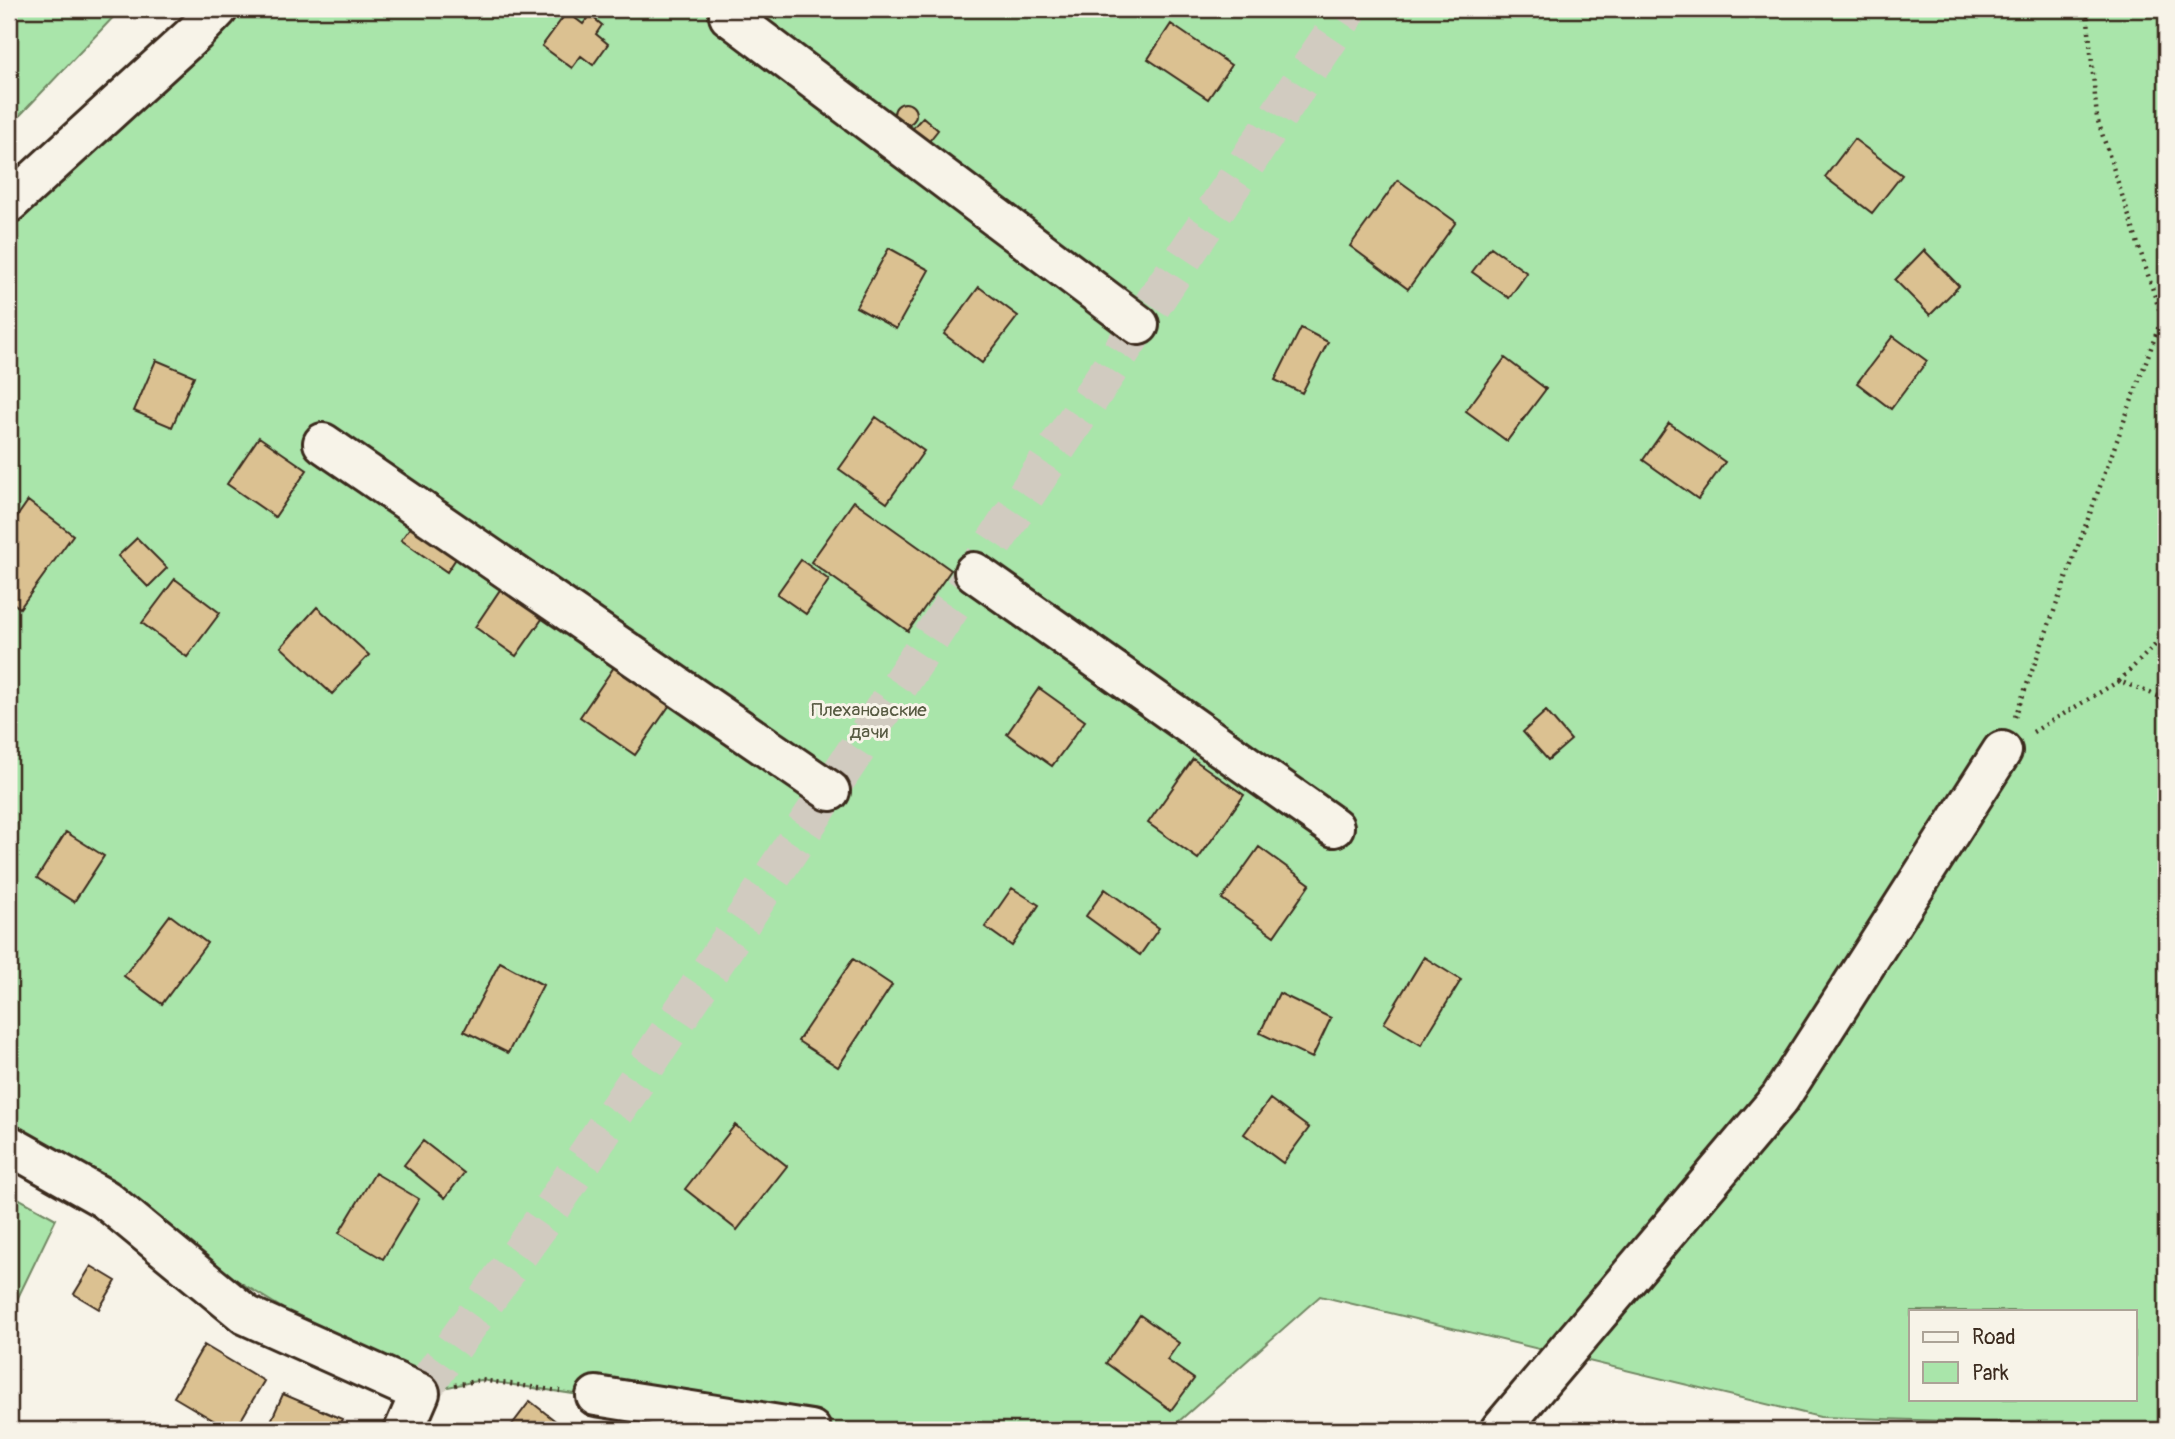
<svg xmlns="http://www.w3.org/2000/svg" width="2175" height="1439" font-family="Pangolin,sans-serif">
  <rect width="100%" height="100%" fill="#f7f3e8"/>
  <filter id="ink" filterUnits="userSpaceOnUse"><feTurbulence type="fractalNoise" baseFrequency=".0143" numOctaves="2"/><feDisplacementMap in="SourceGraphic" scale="14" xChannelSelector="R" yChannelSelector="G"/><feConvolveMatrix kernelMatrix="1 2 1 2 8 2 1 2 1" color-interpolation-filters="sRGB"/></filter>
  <g filter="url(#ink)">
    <!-- green -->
    <path fill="#a9e5aa" stroke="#728864" stroke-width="2" fill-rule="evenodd" d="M9,9H121L9,127Z
      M218,9H2166V1428L1820,1417L1320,1296L1169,1430H811L481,1380L420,1393L74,1180L9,1145V203ZM1911,1311H2135V1399H1911Z
      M9,1193L56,1219L9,1316Z"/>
    <!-- building -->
    <path fill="#dbc191" stroke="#3b2a1e" stroke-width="2" d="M567,12L583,24L590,15L602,25L596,34L608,44L593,65L581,56L572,68L542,46Z
      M1171,24L1231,65L1208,99L1148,59Z
      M894 114a11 11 0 1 1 22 0a11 11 0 1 1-22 0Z
      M923,117L938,130L926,145L910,131Z
      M1854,139L1902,175L1872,213L1825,177Z
      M1398,180L1456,222L1408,289L1350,246Z
      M1491,247L1527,273L1509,298L1472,272Z
      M889,248L929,270L896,329L856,307Z
      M1924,250L1959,286L1930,315L1895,280Z
      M979,287L1018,316L982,363L944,334Z
      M1301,328L1328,342L1302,393L1275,380Z
      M1893,336L1927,361L1891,409L1857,383Z
      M1505,358L1546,389L1507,441L1466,411Z
      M156,360L194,376L172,427L134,411Z
      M876,417L924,451L887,503L839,469Z
      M1669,423L1725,462L1698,499L1643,460Z
      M259,437L307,470L275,517L227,484Z
      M28,501L73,535L20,608L9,600V528Z
      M854,501L951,570L908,631L811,562Z
      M420,514L465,545L447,572L401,540Z
      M137,538L167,568L148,587L118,556Z
      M801,560L829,580L806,614L777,594Z
      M518,563L561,592L516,656L475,627Z
      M175,579L220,613L187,657L142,623Z
      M317,607L369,655L332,694L281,647Z
      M627,648L683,686L635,755L580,717Z
      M1039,688L1085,721L1052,766L1007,734Z
      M1546,711L1571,740L1548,760L1523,732Z
      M1193,759L1244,795L1198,859L1148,823Z
      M66,832L104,856L74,902L37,878Z
      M1259,847L1310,884L1274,936L1222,899Z
      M1012,888L1039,905L1012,946L985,927Z
      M1105,889L1159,928L1140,955L1086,916Z
      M170,915L207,943L162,1004L124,976Z
      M1424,957L1461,980L1421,1045L1384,1023Z
      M853,959L892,985L838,1067L798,1041Z
      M500,962L543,985L508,1053L464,1031Z
      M1279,993L1331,1018L1312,1058L1260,1033Z
      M1270,1099L1309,1128L1283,1163L1244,1134Z
      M735,1125L787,1166L737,1230L685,1189Z
      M423,1141L464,1173L445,1198L404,1165Z
      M375,1173L419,1199L383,1259L339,1233Z
      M91,1266L116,1281L99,1309L74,1294Z
      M1140,1315L1179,1343L1167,1360L1194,1379L1171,1410L1106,1363Z
      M204,1345L264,1381L235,1430H230L174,1397Z
      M283,1394L342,1419L337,1430H267Z
      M530,1401L567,1430H508Z"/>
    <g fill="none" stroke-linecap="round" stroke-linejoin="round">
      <!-- minor-tunnel -->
      <path stroke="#d1cbc0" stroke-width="38" stroke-dasharray="38 19" stroke-linecap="butt" d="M420,1393L551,1209L1349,9"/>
      <!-- minor casing -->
      <g stroke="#3b2a1e" stroke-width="44">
        <path id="minor" d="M729,16L1139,325
          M9,203L195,33L218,9
          M323,443L830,791
          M974,572L1334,827
          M9,1145L105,1199L246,1315L420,1393L404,1430
          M596,1396L811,1430
          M1500,1430L1780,1098L2002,751"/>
      </g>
      <!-- path -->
      <path stroke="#3b2a1e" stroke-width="4.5" stroke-dasharray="2 5" stroke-linecap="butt" d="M2119,681L2166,634
        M2015,717L2162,318L2097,118L2087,9
        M2033,732L2119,681L2166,699
        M455,1385L481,1380L560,1391"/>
      <!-- minor -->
      <use href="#minor" stroke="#f7f3e8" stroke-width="38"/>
    </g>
  </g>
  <g text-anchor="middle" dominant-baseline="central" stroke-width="6" stroke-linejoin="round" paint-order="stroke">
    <!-- park labels -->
    <g font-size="19" fill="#565941" stroke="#f7f3e8">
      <text x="869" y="710">Плехановские<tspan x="869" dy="22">дачи</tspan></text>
    </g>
  </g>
  <!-- margin -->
  <rect width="2175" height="1439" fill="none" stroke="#f7f3e8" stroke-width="35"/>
  <rect x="18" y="18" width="2140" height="1404" fill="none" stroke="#3b2a1e" stroke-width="2.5" filter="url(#ink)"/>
  <!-- legend -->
  <rect x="1909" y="1310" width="228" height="91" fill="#f7f3e8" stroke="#aca397" stroke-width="2"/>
  <rect x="1923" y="1332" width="35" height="10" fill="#f7f3e8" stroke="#aca397" stroke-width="2"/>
  <text x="1972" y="1344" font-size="21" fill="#3b2a1e">Road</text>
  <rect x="1923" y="1362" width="35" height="21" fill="#a9e5aa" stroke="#aca397" stroke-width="2"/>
  <text x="1972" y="1380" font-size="21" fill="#3b2a1e">Park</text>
</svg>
